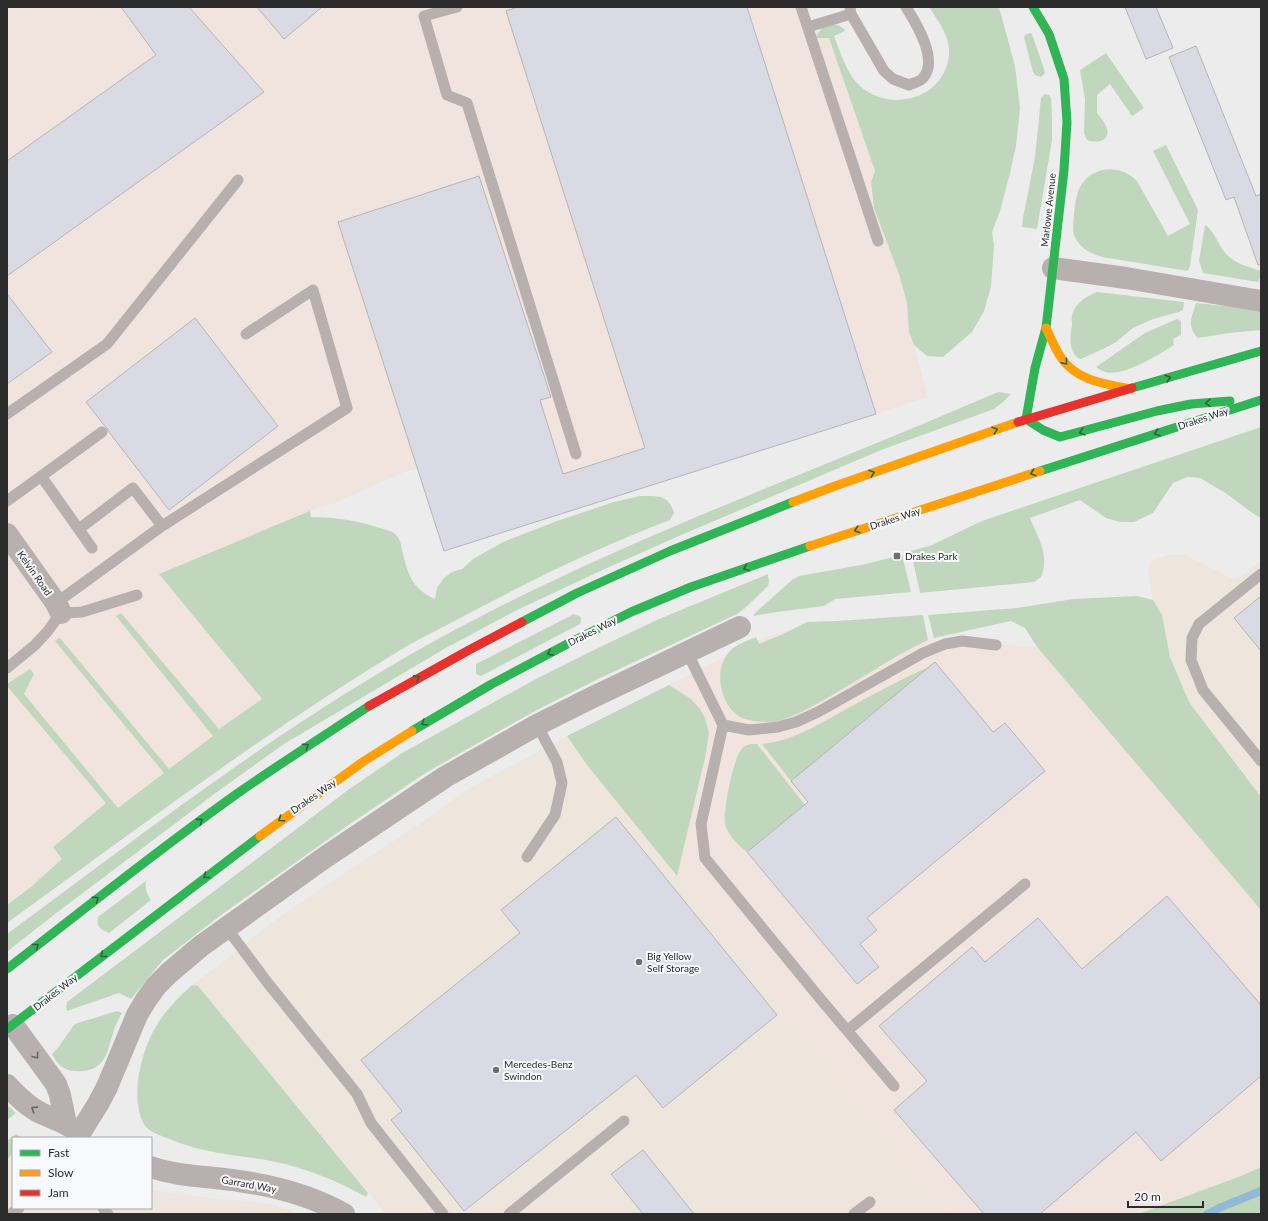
<svg xmlns="http://www.w3.org/2000/svg" width="1268" height="1221" font-family="Lato,sans-serif">
  <rect width="100%" height="100%" fill="#ececed"/>
  <!-- commercial -->
  <path fill="#eee5dc" d="M1170,555H1185L1233,579L1241,577L1261,560V797L1189,702L1170,657L1162,615L1153,600L1148,570L1152,560Z
    M567,736L587,765L950,1214H386L198,986L192,985L218,966L267,926L319,890L421,823L470,788Z
    M13,1154V1208H151V1189L183,1195L271,1204L301,1214H7V1159Z"/>
  <!-- industrial -->
  <path fill="#f1e4df" d="M7,7H804L816,37L829,38L875,171L871,182L874,208L899,274L907,303L909,332L914,345L928,397L444,551L417,469L404,472L335,503L310,511L159,573L262,699L219,729L213,736L118,808L106,803L53,846L63,859L32,886L7,905Z
    M787,631L1037,647L1261,910V1167L1241,1176L1138,1214H950L587,765L567,736L760,639Z"/>
  <!-- green -->
  <path fill="#c0d7bd" d="M929,7H999L1015,66L1020,108L1016,146L1010,173L1000,211L992,232L994,245L991,287L984,311L972,332L943,357L927,356L914,345L909,332L907,303L899,274L874,208L871,182L875,171L829,38H816C817,29 832,22 840,26C842,27 844,29 845,31L834,36C840,51 847,74 859,85C889,114 946,99 949,54C950,36 938,21 929,7Z
    M1030,33L1032,34L1044,69L1045,73L1041,77L1035,75L1033,72L1024,37L1025,35Z
    M1106,53L1144,108L1132,116L1110,84L1097,95V113C1100,117 1104,121 1106,126C1112,141 1098,144 1087,140L1084,133L1085,99L1080,70Z
    M1045,94L1049,95L1051,98L1052,117V140L1037,229L1022,227L1023,218L1035,157L1041,98Z
    M1166,145L1198,210L1190,266L1188,271L1102,257C1091,254 1078,247 1074,235C1072,229 1074,220 1074,214C1075,204 1076,195 1080,187C1092,165 1121,164 1137,181L1168,236L1190,224L1153,151Z
    M1205,225C1214,230 1219,247 1227,255C1236,264 1249,267 1261,271V275L1258,282L1203,273L1199,261Z
    M1097,292L1184,302L1183,310L1179,312L1153,319L1133,328L1116,342L1105,348L1081,359C1068,355 1070,336 1072,325C1072,321 1071,316 1073,312C1077,302 1087,296 1097,292Z
    M1196,303L1261,310V330L1229,333L1198,338C1186,326 1192,317 1196,303Z
    M1177,319L1181,321V335L1173,339L1174,345C1158,355 1124,377 1105,372C1102,371 1099,369 1096,367L1145,333Z
    M998,392L1011,394L1003,402L994,409L881,450L679,536L609,567L517,610L444,649L284,744L217,792L55,914L8,951L7,949V934C148,830 286,722 440,638C619,540 812,473 998,392Z
    M1261,427V518L1251,512L1227,494L1200,478L1187,477L1173,483L1153,513L1134,522H1120L1106,518L1080,500L1030,518C1038,538 1050,555 1041,577L1034,582L920,593L911,551L932,545L982,521Z
    M640,496C657,496 669,494 674,513L670,520C599,547 531,580 464,616C444,627 422,637 402,649C265,732 137,829 7,923V905L32,886L62,859L53,847L106,803L7,686V684L30,669L34,674L24,694L118,808L164,773L55,641L60,638L169,769L213,736L116,616L121,613L219,729L262,699L159,574L310,511L311,517C335,517 360,521 383,529C387,530 392,531 395,534C400,538 401,544 402,550C408,574 411,588 435,599L437,588L444,578L452,572L462,569L473,559L503,542L557,521L614,502Z
    M902,555L911,592L835,599L824,606L777,612L753,616L755,613L792,580L799,576L861,565Z
    M768,574L769,582L768,586L744,609L737,614L598,679L535,711L427,772L347,826L221,915L163,960L131,999L119,993L67,1011L66,1007L67,1002L348,790L402,753L534,680L600,647L659,619Z
    M1137,596L1153,600L1162,615L1170,657L1189,702L1261,797V910L1037,647L1025,628L1011,621L934,638L928,615L1017,608L1073,599Z
    M574,614L581,617V621L580,624L481,676L476,674V664Z
    M923,615L928,640C891,657 857,682 820,702C808,709 792,717 779,721C768,723 746,722 737,715C719,701 714,669 729,652C736,644 747,641 756,637L759,644L783,634L807,622L838,621Z
    M929,667L791,781L762,744C797,740 822,722 852,706C878,692 903,678 929,667Z
    M669,685L691,699L700,709L705,718L709,733L705,758L677,876L587,765L567,736Z
    M751,744H757L805,805L747,852C737,844 728,836 725,823C723,811 733,760 741,750C743,746 747,745 751,744Z
    M146,881C145,889 146,893 151,900L109,933C101,930 96,927 98,917Z
    M192,985L198,986L368,1193L366,1197C338,1181 308,1169 276,1162C259,1158 242,1157 225,1154C205,1151 185,1146 167,1138C161,1136 153,1133 148,1129C136,1118 136,1089 139,1074C147,1033 162,1012 192,985Z
    M117,1011L122,1013C119,1018 116,1024 114,1030C107,1052 106,1073 75,1071C64,1071 56,1063 52,1054L57,1049L74,1025L78,1023Z
    M7,1105L16,1113L7,1120Z
    M16,1134L22,1138H13V1154L7,1159V1141Z
    M1261,1167V1214H1138L1241,1176Z"/>
  <g fill="none" stroke-linecap="round" stroke-linejoin="round">
    <!-- stream -->
    <path stroke="#90bad5" stroke-width="8" d="M1207,1214L1219,1208L1261,1191"/>
  </g>
  <!-- building -->
  <path fill="#dadae5" stroke="#b5b5b5" d="M121,7H189L264,92L7,276V161L156,55Z
    M257,7H322L284,39Z
    M518,7H747L876,414L444,551L338,222L479,176L551,397L540,400L563,474L645,448L506,11Z
    M1125,7H1156L1173,48L1146,59Z
    M1196,46L1256,196L1261,194V265H1258L1234,197L1226,200L1169,57Z
    M7,294L52,352L7,384Z
    M195,318L278,426L169,510L109,432L107,428L104,425L86,402Z
    M1261,596V651L1234,618Z
    M935,662L993,732L1005,723L1045,771L867,918L877,930L860,944L879,967L857,984L747,852L808,802L791,781Z
    M616,817L777,1015L663,1108L636,1075L464,1211L391,1120L402,1111L361,1060L520,933L501,910Z
    M1167,896L1261,1005V1076L1161,1161L1136,1132L1040,1214H984L894,1110L927,1081L879,1026L972,947L985,962L1038,918L1082,969Z
    M643,1150L694,1214H643L611,1174Z"/>
  <g fill="none" stroke-linecap="round" stroke-linejoin="round">
    <!-- lane -->
    <path stroke="#b7b0ae" stroke-width="11" d="M457,7L424,16L447,95L467,103L576,454
      M801,7L878,241
      M850,7L851,14L884,71L893,79L909,85C913,83 920,82 923,78C939,60 916,23 906,7
      M808,27L851,14
      M7,414L107,344L238,180
      M41,476L92,548
      M7,501L102,432
      M79,529L133,488L162,526
      M1261,574L1199,624L1192,638L1191,660L1203,690L1261,761
      M56,603L162,526L347,408L313,290L246,334
      M687,652L723,725L701,824L705,858L818,996L894,1086
      M7,668L35,645L47,632L61,613L82,612L137,595
      M723,725L749,730L778,727L796,722L818,712L923,653L945,644L962,641L996,645
      M527,857L555,815L562,783L557,762L537,725
      M226,927L267,982L357,1094L371,1123L443,1214
      M848,1030L1025,884
      M103,1208L108,1214
      M11,1214L19,1208
      M509,1214L624,1121
      M854,1214L870,1202"/>
    <!-- street -->
    <path stroke="#b7b0ae" stroke-width="22" d="M1053,268L1126,278L1261,301
      M7,534L56,603L61,613
      M13,1025L56,1084L60,1095L66,1124
      M7,1085C17,1096 28,1107 41,1113C53,1119 65,1122 75,1130
      M80,1133L98,1104L107,1087L137,1015L146,1000L156,986L169,973L201,946L324,858L445,777L537,725L589,699L740,627
      M151,1167C179,1177 210,1176 239,1181C275,1186 312,1196 344,1214"/>
    <!-- fast -->
    <path stroke="#30b455" stroke-width="9" d="M1132,388L1261,351
      M1026,419L1035,368L1046,328L1064,170L1067,122L1064,79L1049,34L1033,7
      M1026,419L1043,430L1060,437L1157,411L1191,404L1230,401
      M1040,471L1261,400
      M522,622L577,593L670,551L793,502
      M412,731L490,685L569,643L631,612L691,587L810,546
      M7,969C83,910 159,849 238,793C281,763 325,735 369,706
      M7,1029L260,836"/>
    <!-- slow -->
    <path stroke="#ff9f0a" stroke-width="9" d="M1046,328C1051,338 1055,349 1062,359C1078,381 1105,384 1131,389
      M793,502L835,486L1018,422
      M810,546L1040,471
      M260,836L364,761L412,731"/>
    <!-- jam -->
    <path stroke="#e5322d" stroke-width="9" d="M1018,422L1132,388
      M369,706L469,650L522,622"/>
  </g>
  <!-- one-way arrows -->
  <defs><path id="oneway-chevron" d="M-2-3.5L2.5 0L-2 3.5" fill="none" stroke-width="1.6" stroke-linecap="round" stroke-linejoin="round"/></defs>
  <g stroke="#2e623d">
    <use href="#oneway-chevron" transform="translate(1065 362) rotate(50)"/>
    <use href="#oneway-chevron" transform="translate(1168 378) rotate(-16)"/>
    <use href="#oneway-chevron" transform="translate(1208 403) rotate(176)"/>
    <use href="#oneway-chevron" transform="translate(995 430) rotate(-19)"/>
    <use href="#oneway-chevron" transform="translate(1082 432) rotate(165)"/>
    <use href="#oneway-chevron" transform="translate(1157 433) rotate(162)"/>
    <use href="#oneway-chevron" transform="translate(872 473) rotate(-19)"/>
    <use href="#oneway-chevron" transform="translate(1033 473) rotate(162)"/>
    <use href="#oneway-chevron" transform="translate(857 530) rotate(162)"/>
    <use href="#oneway-chevron" transform="translate(746 568) rotate(160)"/>
    <use href="#oneway-chevron" transform="translate(550 653) rotate(152)"/>
    <use href="#oneway-chevron" transform="translate(417 678) rotate(-29)"/>
    <use href="#oneway-chevron" transform="translate(424 723) rotate(149)"/>
    <use href="#oneway-chevron" transform="translate(306 746) rotate(-34)"/>
    <use href="#oneway-chevron" transform="translate(281 819) rotate(145)"/>
    <use href="#oneway-chevron" transform="translate(200 821) rotate(-36)"/>
    <use href="#oneway-chevron" transform="translate(206 876) rotate(142)"/>
    <use href="#oneway-chevron" transform="translate(96 899) rotate(-37)"/>
    <use href="#oneway-chevron" transform="translate(36 946) rotate(-38)"/>
    <use href="#oneway-chevron" transform="translate(103 955) rotate(142)"/>
  </g>
  <g stroke="#6b6767">
    <use href="#oneway-chevron" transform="translate(36 1056) rotate(54)"/>
    <use href="#oneway-chevron" transform="translate(34 1109) rotate(-147)"/>
  </g>
  <!-- markers -->
  <g fill="#6f6f70" stroke="#f8f9fc" stroke-width="1.5">
    <rect x="893" y="552" width="8" height="8" rx="2"/>
    <circle cx="639" cy="962" r="4"/>
    <circle cx="496" cy="1070" r="4"/>
  </g>
  <g text-anchor="middle" dominant-baseline="central" stroke-width="4" stroke-linejoin="round" paint-order="stroke">
    <!-- street labels -->
    <g font-size="10" fill="#2c2c2d" stroke="#f8f9fc">
      <text transform="translate(1048 210) rotate(-84)">Marlowe Avenue</text>
      <text transform="translate(1203 418) rotate(-18)">Drakes Way</text>
      <text transform="translate(895 518) rotate(-18)">Drakes Way</text>
      <text transform="translate(35 573) rotate(55)">Kelvin Road</text>
      <text transform="translate(592 631) rotate(-27)">Drakes Way</text>
      <text transform="translate(313 796) rotate(-35)">Drakes Way</text>
      <text transform="translate(55 992) rotate(-38)">Drakes Way</text>
      <text transform="translate(249 1184) rotate(10)">Garrard Way</text>
    </g>
    <!-- poi labels -->
    <g font-size="10" fill="#2c2c2d" stroke="#f8f9fc" text-anchor="start">
      <text x="905" y="556">Drakes Park</text>
      <text x="647" y="956">Big Yellow<tspan x="647" dy="12">Self Storage</tspan></text>
      <text x="504" y="1064">Mercedes-Benz<tspan x="504" dy="12">Swindon</tspan></text>
    </g>
  </g>
  <!-- border -->
  <rect width="1268" height="1221" fill="none" stroke="#2c2c2d" stroke-width="16"/>
  <!-- legend -->
  <rect x="12" y="1137" width="140" height="72" fill="#f8f9fc" stroke="#a6a7a9"/>
  <rect x="20" y="1150" width="20" height="6" fill="#30b455" stroke="#a6a7a9"/>
  <text x="48" y="1157" font-size="12" fill="#2c2c2d">Fast</text>
  <rect x="20" y="1170" width="20" height="6" fill="#ff9f0a" stroke="#a6a7a9"/>
  <text x="48" y="1177" font-size="12" fill="#2c2c2d">Slow</text>
  <rect x="20" y="1190" width="20" height="6" fill="#e5322d" stroke="#a6a7a9"/>
  <text x="48" y="1197" font-size="12" fill="#2c2c2d">Jam</text>
  <!-- scale -->
  <path d="M1128 1201v6h75v-6" fill="none" stroke="#2c2c2d" stroke-width="2"/>
  <text x="1134" y="1201" font-size="12" fill="#2c2c2d" stroke="#f8f9fc" stroke-width="3" paint-order="stroke">20 m</text>
</svg>
